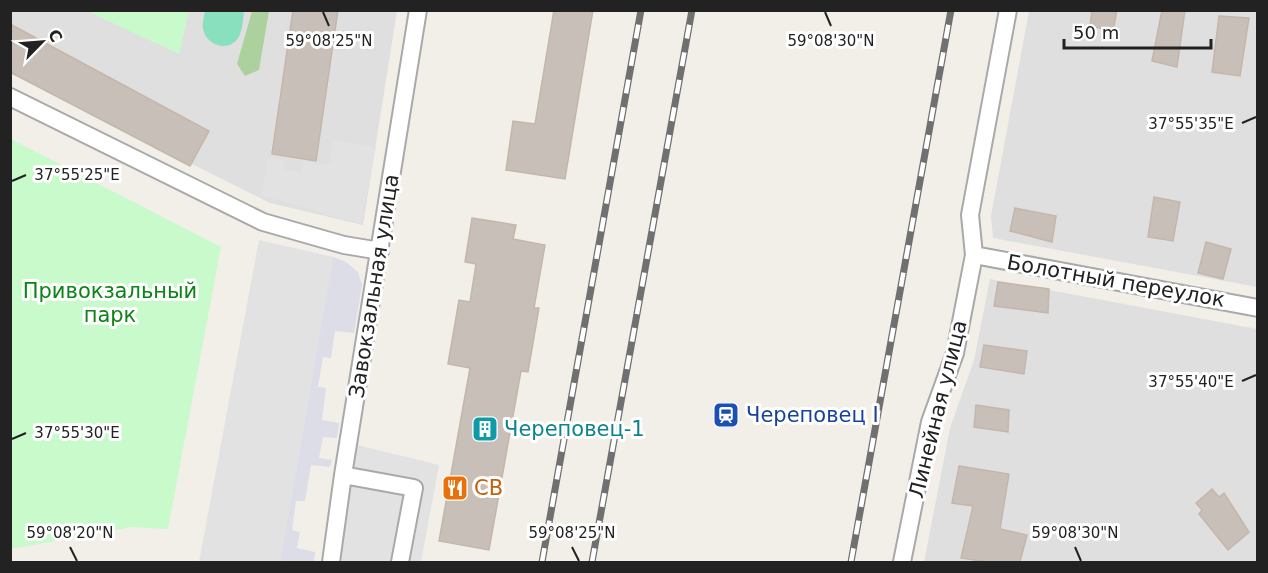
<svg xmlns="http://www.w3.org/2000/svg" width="1268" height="573" font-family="'DejaVu Sans',sans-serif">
  <rect width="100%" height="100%" fill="#f2efe9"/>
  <!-- residential -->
  <path fill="#e0dfdf" d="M10,11H397L363,225L270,203L11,74Z
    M1029,11H1257V287L993,238L991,216Z
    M990,279L1257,329L1258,561L1255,562H924L950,428L974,360Z"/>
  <!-- forest -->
  <path fill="#add19e" d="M252,11H269L259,70L245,76L237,64Z"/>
  <!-- park -->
  <path fill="#c8facc" d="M87,11H189L179,54Z
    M11,139L221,247L168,529L132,527L11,549Z"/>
  <!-- pitch -->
  <path fill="#88e0be" d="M205,11H244C243,18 243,27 240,34C233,53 207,48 203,29C202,24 204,16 205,11Z"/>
  <!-- parking -->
  <path fill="#e2e2e2" d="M333,140L376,147L361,223L343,219L261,195L268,158L285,160L284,170L301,172L302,161L325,164L330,163Z
    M259,240L333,257L280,562H199Z
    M349,443L439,465L421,562H331Z"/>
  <!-- plaza -->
  <path fill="#dddde8" d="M333,257L346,262L358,272L362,285L354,333L335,331L331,358L323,357L318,387L326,388L322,420L339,423L337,438L323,437L319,458L332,460L330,467L311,465L305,501H296L292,530L300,532L297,548L315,552L314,562H280Z"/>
  <!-- building -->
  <path fill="#c7bfb8" stroke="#c4b6ab" stroke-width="1.5" d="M293,10H338L316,161L272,154Z
    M554,10H593L565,179L506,170L513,121L535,124Z
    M1092,10H1117L1113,31L1090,26Z
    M1162,10H1185L1177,67L1152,61Z
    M1219,16L1249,18L1240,76L1212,72Z
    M10,24L209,131L190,166L10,72Z
    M1154,197L1180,202L1173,241L1148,237Z
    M1015,208L1056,216L1052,242L1010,231Z
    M472,218L516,225L513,239L545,245L534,308H539L528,372L521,371L489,550L439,541L470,368L448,364L459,300L470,302L476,264L465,262Z
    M1206,242L1231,249L1223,279L1198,273Z
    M998,282L1049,289L1048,313L994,306Z
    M984,345L1027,351L1024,374L980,367Z
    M976,405L1009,410L1008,432L974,427Z
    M959,466L1009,474L1000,529L1027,535L1020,562H987L961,558L973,506L952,503Z
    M1212,489L1219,497L1224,493L1249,532L1228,550L1199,514L1202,510L1196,503Z"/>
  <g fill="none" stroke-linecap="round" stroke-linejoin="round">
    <!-- minor casing -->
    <g stroke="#a9a9a9" stroke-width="20">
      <path id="minor" d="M10,97L263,222L344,245L380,251
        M974,255L1258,308
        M343,475L414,488L400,562
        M331,562L343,475L418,10
        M902,562L930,422L955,353L974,255L970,215L1008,10"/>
    </g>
    <!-- minor -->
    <use href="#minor" stroke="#fff" stroke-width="16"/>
    <!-- rail casing -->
    <g stroke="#707070" stroke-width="7">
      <path id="rail" d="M542,562L641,10
        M592,562L692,10
        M851,562L951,10"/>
    </g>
    <!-- rail -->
    <use href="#rail" stroke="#fff" stroke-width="4.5" stroke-dasharray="14" stroke-linecap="butt"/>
  </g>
  <!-- ticks -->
  <path fill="none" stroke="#222" stroke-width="2" d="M323,12L329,26M825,12L831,26M1242,123L1256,117M12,181L26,175M1242,381L1256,375M12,439L26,433M70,547L77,561M572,547L579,561M1075,547L1081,561"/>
  <!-- icons -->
  <defs>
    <g id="station-square" transform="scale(1.35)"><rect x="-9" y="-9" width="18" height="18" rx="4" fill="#1a4fb4" stroke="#fff"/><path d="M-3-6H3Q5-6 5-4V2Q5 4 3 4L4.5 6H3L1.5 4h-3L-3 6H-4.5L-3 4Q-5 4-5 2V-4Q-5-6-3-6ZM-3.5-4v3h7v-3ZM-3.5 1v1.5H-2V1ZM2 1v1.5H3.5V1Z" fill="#fff"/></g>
    <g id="building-square" transform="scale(1.35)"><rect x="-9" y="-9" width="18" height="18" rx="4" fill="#0f9aa8" stroke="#fff"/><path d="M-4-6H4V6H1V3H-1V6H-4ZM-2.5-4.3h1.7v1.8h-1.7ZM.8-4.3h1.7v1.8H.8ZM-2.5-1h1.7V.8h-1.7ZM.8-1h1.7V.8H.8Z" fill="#fff"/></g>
    <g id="restaurant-square" transform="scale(1.35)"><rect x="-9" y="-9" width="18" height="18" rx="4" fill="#e8710a" stroke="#fff"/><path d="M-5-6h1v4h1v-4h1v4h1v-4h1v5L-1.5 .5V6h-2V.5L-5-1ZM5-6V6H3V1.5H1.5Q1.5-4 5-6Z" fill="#fff"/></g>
  </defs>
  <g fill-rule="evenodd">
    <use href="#station-square" x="726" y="415"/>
    <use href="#building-square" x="485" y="429"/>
    <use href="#restaurant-square" x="455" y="488"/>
  </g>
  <g text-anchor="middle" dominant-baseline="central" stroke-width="6" stroke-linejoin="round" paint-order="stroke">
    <!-- street labels -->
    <g font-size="21" fill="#222" stroke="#fff">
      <text transform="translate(1116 281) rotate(10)">Болотный переулок</text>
      <text transform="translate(374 286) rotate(-81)">Завокзальная улица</text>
      <text transform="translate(938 409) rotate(-76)">Линейная улица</text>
    </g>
    <!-- park labels -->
    <g font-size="21" fill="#0c8416" stroke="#fff">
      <text x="110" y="291">Привокзальный<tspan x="110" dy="24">парк</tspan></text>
    </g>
    <!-- transit labels -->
    <g font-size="21" fill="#164399" stroke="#fff" text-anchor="start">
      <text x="746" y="415">Череповец I</text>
    </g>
    <!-- culture labels -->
    <g font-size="21" fill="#0d838f" stroke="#fff" text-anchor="start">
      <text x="504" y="429">Череповец-1</text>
    </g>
    <!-- food labels -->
    <g font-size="21" fill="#c56008" stroke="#fff" text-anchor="start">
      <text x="474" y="488">СВ</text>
    </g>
  </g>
  <g font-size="15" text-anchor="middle" fill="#222" stroke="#fff" stroke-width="6" stroke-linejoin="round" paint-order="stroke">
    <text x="329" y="46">59°08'25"N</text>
    <text x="831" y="46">59°08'30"N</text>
    <text x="1191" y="129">37°55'35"E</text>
    <text x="77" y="180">37°55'25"E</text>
    <text x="1191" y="387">37°55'40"E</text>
    <text x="77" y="438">37°55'30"E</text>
    <text x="70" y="538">59°08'20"N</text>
    <text x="572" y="538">59°08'25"N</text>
    <text x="1075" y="538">59°08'30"N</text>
  </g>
  <!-- border -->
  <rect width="1268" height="573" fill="none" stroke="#222222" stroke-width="24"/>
  <!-- north arrow -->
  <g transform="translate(42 42) rotate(65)" stroke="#ffffff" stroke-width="4.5" paint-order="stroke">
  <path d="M0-4.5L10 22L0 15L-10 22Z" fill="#222222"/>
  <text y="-9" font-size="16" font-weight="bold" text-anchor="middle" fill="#222222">С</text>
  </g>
  <!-- scale -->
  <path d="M1064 39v9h147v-9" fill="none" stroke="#222222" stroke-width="3"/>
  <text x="1073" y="39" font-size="18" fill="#222222" stroke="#ffffff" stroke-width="4.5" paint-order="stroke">50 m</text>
</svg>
